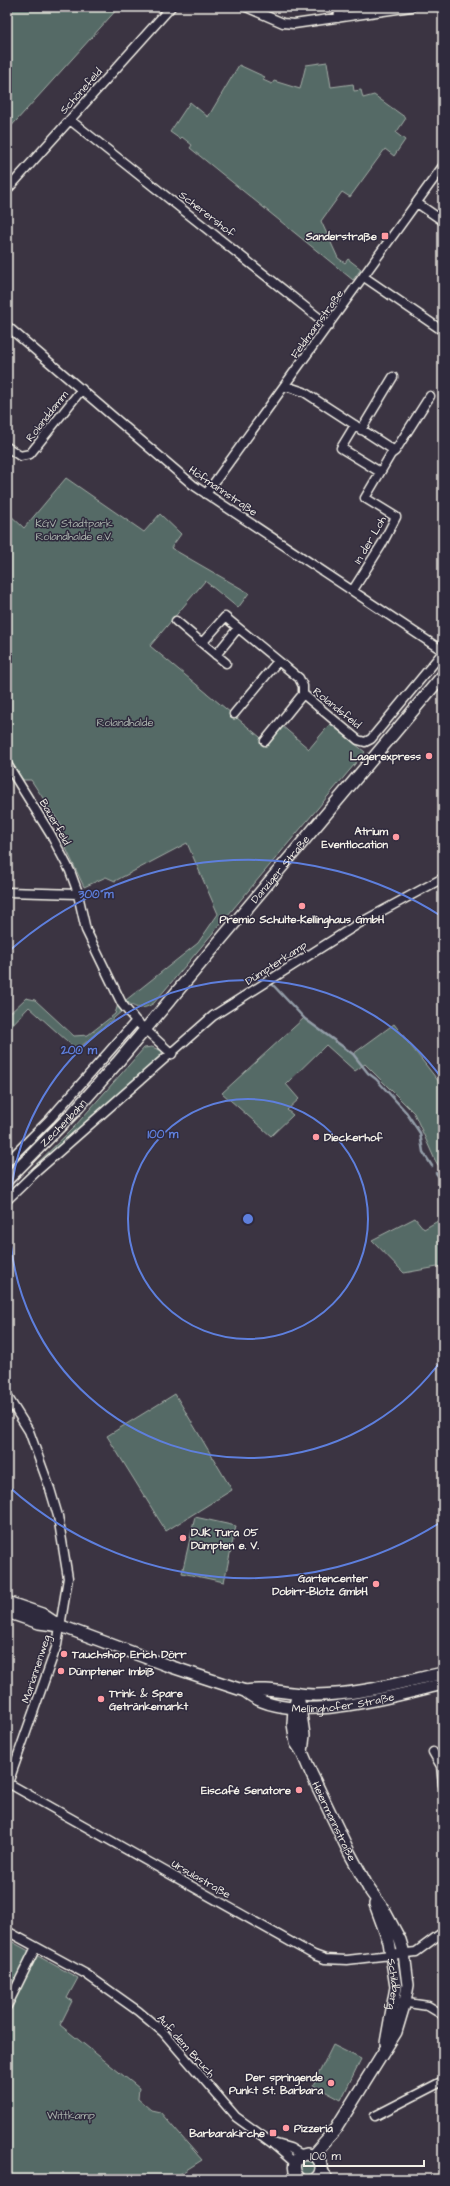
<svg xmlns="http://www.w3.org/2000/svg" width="450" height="2186" font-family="'Architects Daughter',sans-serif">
  <rect width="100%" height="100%" fill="#3b3442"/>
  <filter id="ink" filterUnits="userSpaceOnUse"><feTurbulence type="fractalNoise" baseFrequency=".025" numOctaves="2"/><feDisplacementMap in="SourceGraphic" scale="8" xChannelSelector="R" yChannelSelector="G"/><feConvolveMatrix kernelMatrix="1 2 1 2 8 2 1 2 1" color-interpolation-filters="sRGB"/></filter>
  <g filter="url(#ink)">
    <!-- green -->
    <path fill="#546b66" stroke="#a4aea7" d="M7,7H119L7,131Z
      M327,62L331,87L353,84L354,91L361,90L363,98L374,95L406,118L396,133L405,140L394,156L385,149L350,197L342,192L321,221L338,258L345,263L348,259L361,269L353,280L190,148L192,145L182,137L180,139L170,132L190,102L208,117L239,65L265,77L263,80L272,84L274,81L300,89L306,65Z
      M66,478L144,532L160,514L181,534L171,548L249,593L238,608L205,581L150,646L266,742L281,725L309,749L330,724L365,752L154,1003C143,1010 135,1010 126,1000L198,943L218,914L187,843L115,881L106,877L84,887L63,842L62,827L31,780H23L7,755V512L24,528Z
      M26,998L35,1000L74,1036L88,1035L115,1014L118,1004L122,1011L77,1050L29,1007L7,1030V1016Z
      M304,1018L353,1054L394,1024L443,1087V1164L438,1165L435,1160L414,1113L365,1064L355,1071L326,1045L286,1084L299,1099L287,1110L293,1115L271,1136L222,1093Z
      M152,1047L162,1051L161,1057L13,1187L75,1126L144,1048Z
      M415,1218L424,1229L443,1218V1266L404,1273L372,1240Z
      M175,1394L232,1490L166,1531L107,1436Z
      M195,1517L236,1526L224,1582L182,1573Z
      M7,1939L78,1978L67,1998L72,2001L60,2025L139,2088L138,2099L151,2110L160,2112L202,2160L172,2179H7Z
      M333,2045L361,2059L341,2100L313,2085Z
      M300 2168a8 8 0 1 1 16 0a8 8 0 1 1-16 0Z"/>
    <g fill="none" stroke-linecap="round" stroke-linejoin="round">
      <!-- stream -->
      <path stroke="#949ea9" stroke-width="2.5" d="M272,984L305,1019L353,1054L368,1073L376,1079L406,1112L420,1133L423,1152L432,1166
        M436,1173L443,1182"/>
      <!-- street casing -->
      <g stroke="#f4f1e8" stroke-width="11">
        <path id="street" d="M246,7L283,23L294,24L411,7
          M338,18L340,7
          M70,120L329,326
          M7,190L171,7
          M417,203L443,221
          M364,277L443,331
          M7,326L193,485L443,651
          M286,386L304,392L395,451L391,454L365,498L396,517L382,544L353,590
          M355,425L341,448L380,472
          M361,430L393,377
          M7,447L20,456L30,454L82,389
          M395,451L430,396
          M206,494L443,166
          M176,621L202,643
          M216,655L238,628
          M226,663L202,643L225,617L299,678L303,686V694L358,740L365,742L371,739L443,652
          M234,714L278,661
          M265,741L303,694
          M7,764L51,835L70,871L77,890L86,930L122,1004L136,1021L172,1054
          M7,892L78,894
          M7,1162L50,1119L136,1021
          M7,1200L37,1171L213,1016L358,924L443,878
          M7,1396L29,1431L50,1489L58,1516L68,1578L57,1645L7,1786
          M433,1752L441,1766L443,1785
          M8,1783L314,1955L325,1959L347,1960L416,1952L443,1932
          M7,1931L86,1974L138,2011L163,2032L236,2117L272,2143L295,2163
          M401,2002L428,2006L443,2015
          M7,2006L36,1947
          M375,2116L443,2081
          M273,2143L290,2148L302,2155
          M321,2169L329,2179"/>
      </g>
      <!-- secondary casing -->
      <g stroke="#f4f1e8" stroke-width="14">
        <g id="secondary">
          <path id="s1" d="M7,1180L72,1114L117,1063L443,675"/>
          <path d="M7,1602L42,1614L57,1624"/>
          <path d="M7,1612L39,1623L61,1626L166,1665L245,1691C268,1687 292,1695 316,1695C360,1695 401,1682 443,1673"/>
          <path id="s2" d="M245,1691C288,1728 393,1696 443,1684"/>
          <path id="s3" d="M298,1694L294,1708L293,1724L296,1743L302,1752L311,1773L349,1852L369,1889L384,1910L400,1940L404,1953L408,1985L405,2002L396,2032L335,2130L313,2155"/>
          <path d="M299,1701L304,1735L302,1752"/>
          <path id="s4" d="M375,1904L389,1942L396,1987L386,2043"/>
          <path d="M300,2179C290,2169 294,2156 307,2154L317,2157C323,2165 323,2173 315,2179"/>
        </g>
      </g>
      <!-- street -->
      <use href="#street" stroke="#2f2a3d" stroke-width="8"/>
      <!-- secondary -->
      <use href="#secondary" stroke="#2f2a3d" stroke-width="11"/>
    </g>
  </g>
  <!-- distance rings -->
  <g fill="none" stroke="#5e7fdd" stroke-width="2">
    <circle cx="248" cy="1219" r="120"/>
    <path d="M443 1358A239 239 0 1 1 443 1080"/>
    <path d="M441 1522A359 359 0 0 1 8 1486M8 952A359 359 0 0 1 441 916"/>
  </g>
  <!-- markers -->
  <g fill="#ff9aa2" stroke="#2f2a3d" stroke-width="1.5">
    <rect x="381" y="232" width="8" height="8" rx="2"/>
    <circle cx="429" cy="756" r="4"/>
    <circle cx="396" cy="837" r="4"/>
    <circle cx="302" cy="906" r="4"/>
    <circle cx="316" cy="1137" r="4"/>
    <circle cx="183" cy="1538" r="4"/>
    <circle cx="376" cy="1584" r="4"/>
    <circle cx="64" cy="1654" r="4"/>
    <circle cx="61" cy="1671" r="4"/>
    <circle cx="101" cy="1699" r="4"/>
    <circle cx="299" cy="1790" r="4"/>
    <circle cx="331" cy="2083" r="4"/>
    <circle cx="286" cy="2128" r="4"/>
    <rect x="269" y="2129" width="8" height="8" rx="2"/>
  </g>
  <g text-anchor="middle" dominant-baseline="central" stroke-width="3" stroke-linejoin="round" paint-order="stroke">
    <!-- street labels -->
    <g font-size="11" fill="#f4f1e8" stroke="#2f2a3d">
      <text transform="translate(81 91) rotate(-48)">Schönefeld</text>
      <text transform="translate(207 214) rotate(38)">Scherershof</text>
      <text transform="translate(317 324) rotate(-54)">Feldmannstraße</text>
      <text transform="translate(47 416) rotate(-52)">Rolanddamm</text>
      <text transform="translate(223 491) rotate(34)">Höfmannstraße</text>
      <text transform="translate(370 540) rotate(-60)">In der Loh</text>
      <text transform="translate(337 708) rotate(39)">Rolandsfeld</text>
      <text transform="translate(55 822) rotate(60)">Bauerfeld</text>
      <text stroke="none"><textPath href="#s1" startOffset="414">Danziger Straße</textPath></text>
      <text transform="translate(276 963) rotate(-33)">Dümpterkamp</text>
      <text stroke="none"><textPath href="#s1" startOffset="80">Zechenbahn</textPath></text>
      <text transform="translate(36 1669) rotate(-72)">Mariannenweg</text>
      <text stroke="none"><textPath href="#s2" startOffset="102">Mellinghofer Straße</textPath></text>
      <text stroke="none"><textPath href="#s3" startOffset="137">Heiermannstraße</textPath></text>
      <text transform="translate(201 1879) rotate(30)">Ursulastraße</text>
      <text stroke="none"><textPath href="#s4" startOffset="83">Schildberg</textPath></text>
      <text transform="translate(186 2046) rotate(48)">Auf dem Bruch</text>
    </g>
    <!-- poi labels -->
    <g font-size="11" font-weight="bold" fill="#f4f1e8" stroke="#2f2a3d" text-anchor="end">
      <text x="377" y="236">Sanderstraße</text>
      <text x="421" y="756">Lagerexpress</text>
      <text x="388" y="831">Atrium<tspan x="388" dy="13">Eventlocation</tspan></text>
      <text x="302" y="919" text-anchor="middle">Premio Schulte-Kellinghaus GmbH</text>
      <text x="324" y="1137" text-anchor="start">Dieckerhof</text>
      <text x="191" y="1532" text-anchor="start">DJK Tura 05<tspan x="191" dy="13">Dümpten e. V.</tspan></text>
      <text x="368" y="1578">Gartencenter<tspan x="368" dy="13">Dobirr-Blotz GmbH</tspan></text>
      <text x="72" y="1654" text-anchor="start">Tauchshop Erich Dörr</text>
      <text x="69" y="1671" text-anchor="start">Dümptener Imbiß</text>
      <text x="109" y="1693" text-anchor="start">Trink &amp; Spare<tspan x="109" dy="13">Getränkemarkt</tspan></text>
      <text x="291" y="1790">Eiscafé Senatore</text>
      <text x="323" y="2077">Der springende<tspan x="323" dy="13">Punkt St. Barbara</tspan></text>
      <text x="294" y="2128" text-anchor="start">Pizzeria</text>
      <text x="265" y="2133">Barbarakirche</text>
    </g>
    <!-- park labels -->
    <g font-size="11" fill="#acb5ae" stroke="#2f2a3d">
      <text x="74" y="523">KGV Stadtpark<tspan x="74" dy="13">Rolandhalde e.V.</tspan></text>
      <text x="125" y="722">Rolandhalde</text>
      <text x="71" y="2115">Wittkamp</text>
    </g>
  </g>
  <circle cx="248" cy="1219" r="6" fill="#5e7fdd" stroke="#2f2a3d" stroke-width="2"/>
  <g font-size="12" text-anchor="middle" font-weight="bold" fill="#5e7fdd" stroke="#2f2a3d" stroke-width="3" stroke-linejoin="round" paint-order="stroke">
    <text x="96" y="898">300 m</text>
    <text x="79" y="1054">200 m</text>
    <text x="163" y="1138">100 m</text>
  </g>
  <!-- margin -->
  <rect width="450" height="2186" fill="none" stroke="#2f2a3d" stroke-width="24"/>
  <rect x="12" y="12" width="426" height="2162" fill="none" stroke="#f4f1e8" stroke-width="1.5" filter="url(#ink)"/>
  <!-- scale -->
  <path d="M304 2160v6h120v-6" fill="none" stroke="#f4f1e8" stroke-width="2"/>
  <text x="310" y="2160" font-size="12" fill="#f4f1e8" stroke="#2f2a3d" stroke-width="3" paint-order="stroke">100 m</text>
</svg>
